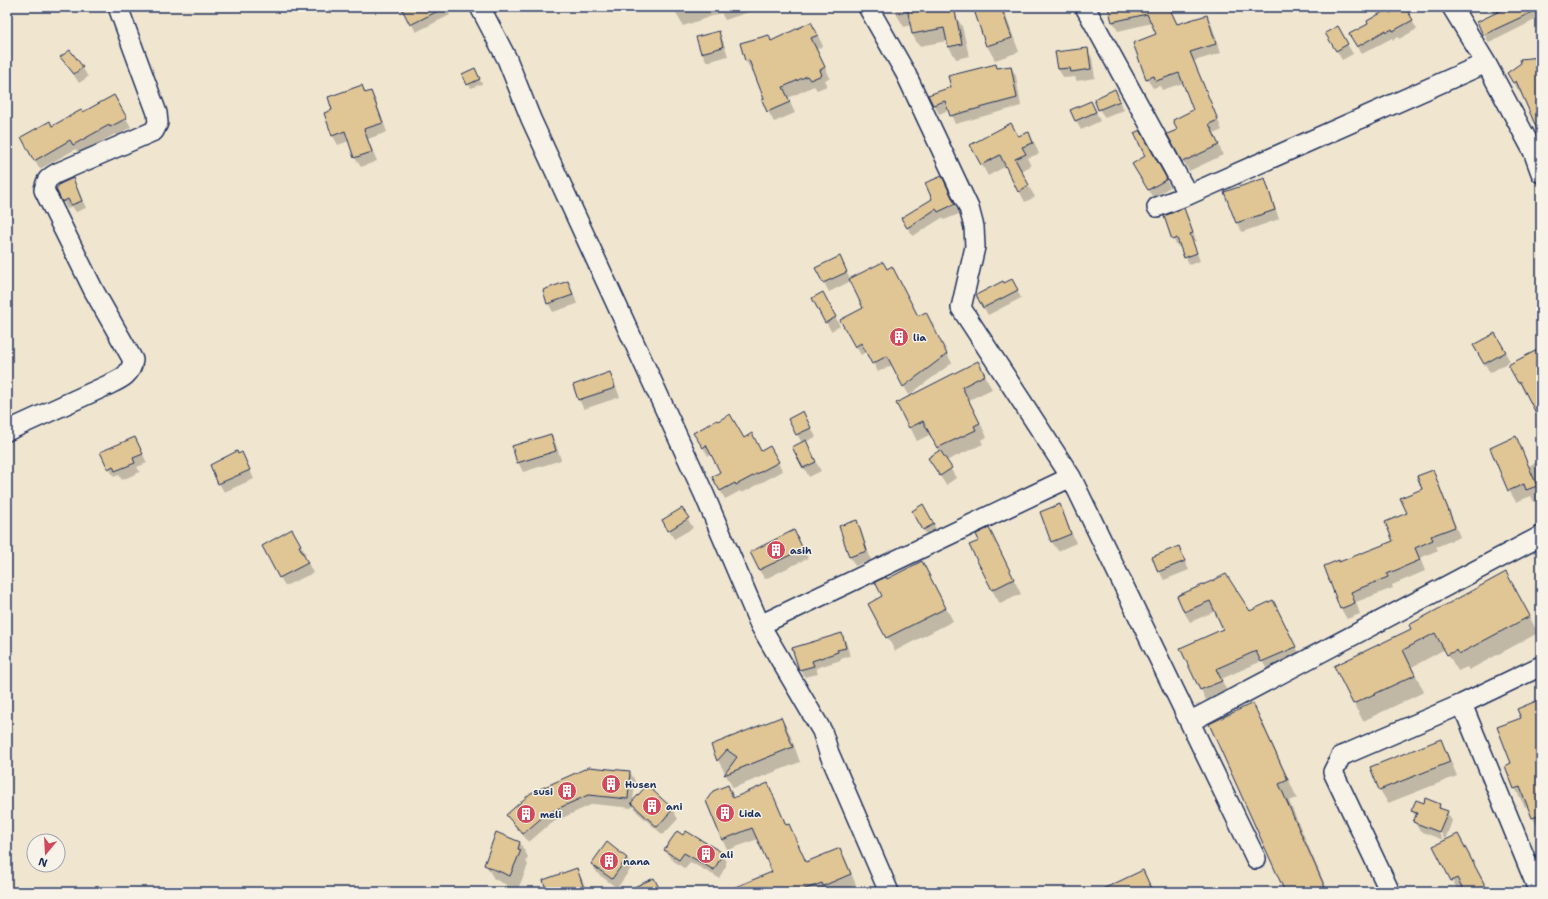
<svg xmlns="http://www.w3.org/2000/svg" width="1548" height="899" font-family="'Shantell Sans',sans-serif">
  <rect width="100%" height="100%" fill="#f0e5cf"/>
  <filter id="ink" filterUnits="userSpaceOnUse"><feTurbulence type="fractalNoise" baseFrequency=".025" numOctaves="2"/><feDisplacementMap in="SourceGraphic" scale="8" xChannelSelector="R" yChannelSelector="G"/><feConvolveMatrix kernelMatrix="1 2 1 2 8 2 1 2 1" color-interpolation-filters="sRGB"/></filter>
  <g filter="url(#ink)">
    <!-- shadow -->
    <path fill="#0003" d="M402,7H446L450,15L416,32Z
      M673,7H757L758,9L725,20L721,13L683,26Z
      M895,7H949L962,26L969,56L956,59L949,47L947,41L919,46L912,34L911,25L904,27L897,15Z
      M976,7H1006L1003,8L1019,52L995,60L987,46L974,8Z
      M1109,7H1169L1178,25L1207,16L1212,26L1221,53L1194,61L1222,130L1214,134L1223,155L1189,171L1169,135L1179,130L1194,111L1183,83L1162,90L1160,86L1153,88L1147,79L1134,44L1158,35L1152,23L1118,31L1113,22Z
      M1402,7H1404L1417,29L1399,39L1398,37L1393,40L1392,38L1362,54L1351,35Z
      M1491,7H1541V17L1489,43L1478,22L1494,15Z
      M1337,27L1353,54L1342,60L1327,33Z
      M718,32L723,41L728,56L707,62L702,53L697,38Z
      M817,34L823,46L817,49L830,78L825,80L827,86L817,90L814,86L788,98L795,113L774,122L768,111L766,99L754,71L752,72L746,61L741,44L768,36L772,42Z
      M1087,49L1092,58L1095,78L1077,81L1075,77L1064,78L1058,69L1056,53Z
      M62,57L82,67L88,77L79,83Z
      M1541,60V136L1522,92L1520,93L1508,73L1522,64Z
      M996,65L998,69L1011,67L1016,76L1021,106L955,124L949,110L939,114L929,95L952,87Z
      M477,74L482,84L471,88L463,75Z
      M361,86L366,94L371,92L376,101L387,132L368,139L377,161L361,167L355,158L349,141L338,145L333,136Z
      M1114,91L1124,110L1105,118L1099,109Z
      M113,96L131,127L116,136L115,134L79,154L76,149L40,169L22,138L82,114Z
      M1096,111L1100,121L1081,130L1076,121Z
      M1139,131L1170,187L1153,198L1138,173L1146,157Z
      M1029,133L1035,144L1039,154L1027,158L1031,166L1020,171L1035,197L1025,202L1006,166L988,176L971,145L1018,137Z
      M73,179L86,208L76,212L72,206L67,209L57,189Z
      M1264,180L1269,189L1279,219L1242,232L1237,223Z
      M947,186L959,214L944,220L942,218L913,236L907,227Z
      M1184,210L1188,217L1196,241L1193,242L1200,261L1189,265L1181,246L1178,247L1173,239Z
      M844,267L850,279L918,317L930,322L952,363L909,395L892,365L878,372L867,351L861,355L841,321L864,308L851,281L829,292L817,269Z
      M1012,280L1021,298L988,315L977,296Z
      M568,283L573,292L577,304L553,312L548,303Z
      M828,303L840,326L831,331L826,322Z
      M1495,335L1510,361L1490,373L1475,346Z
      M1541,349V420L1527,393L1525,394L1519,382Z
      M977,363L992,389L969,400L987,437L981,440L983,444L946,461L956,478L946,485L934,467L940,451L931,434L917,441L910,427Z
      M609,373L614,382L620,397L584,409L579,400L574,386Z
      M803,413L816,437L805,442L821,471L809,477L793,447L802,443L789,420Z
      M551,435L556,444L561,460L523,472L518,462Z
      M135,438L147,463L137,467L140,472L122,480L119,475L114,477L109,468Z
      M1515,438L1529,466L1541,460V499L1534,502L1531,496L1516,502L1509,490Z
      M700,442L761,452L769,448L783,471L742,493L740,491L725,499L713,477L721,473L711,454L708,456Z
      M242,453L254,479L224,492L219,483L238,455Z
      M1432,471L1438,482L1460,537L1436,547L1438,550L1420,558L1425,571L1392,585L1393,588L1356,602L1360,614L1347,619L1341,609L1325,567L1339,564L1395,541L1408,514Z
      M1059,505L1064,515L1076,543L1058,551L1052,542L1041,512Z
      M923,506L939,534L929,539L913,511Z
      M682,509L693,528L674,539L663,521Z
      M856,521L861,530L871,560L855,566L850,557Z
      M292,530L306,554L304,555L313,573L285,586L280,577Z
      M794,532L808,558L765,579L759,570Z
      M996,543L1021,594L1000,604L992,590Z
      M1179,548L1189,570L1164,580L1159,571Z
      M929,575L953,621L895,651L869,604Z
      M1226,575L1250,613L1278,611L1301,657L1268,671L1262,661L1221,679L1227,691L1206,700L1181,648L1224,629L1216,611L1190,622L1184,612Z
      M1515,590L1538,633L1469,670L1467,667L1458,671L1445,649L1412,667L1424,692L1363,721L1335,666Z
      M842,634L846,642L850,656L841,658V660L816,668L818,674L805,677L800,670L793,649Z
      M1541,701V832L1533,818L1528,806L1525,807L1515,788L1512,764L1522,719Z
      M1253,704L1262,721L1297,798L1289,801L1328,892H1286Z
      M781,718L789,732L800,762L733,788L718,760L712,746Z
      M1440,740L1448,754L1457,776L1388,803L1380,790Z
      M630,772L635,781L633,802L672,809L678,819L663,835L637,812L633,805L632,808L593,804L551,823L529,842L513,824L508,815Z
      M767,785L806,863L840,849L846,860L856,885L838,892H736L774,872L758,839L728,850L722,840L707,802L727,787L734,799Z
      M1424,804L1439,805L1442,810L1447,812L1452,821L1445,840L1438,828L1436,829L1443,840L1420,831L1414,822L1416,817L1412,811Z
      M520,843L528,857L526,861L528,865L518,889L528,892H505L507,885L494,879L486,865Z
      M1466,849L1488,892H1459L1452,880Z
      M665,850L721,852L726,862V866L719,878L690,862L685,869L671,859Z
      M627,858L632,867L617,888L597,873L592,864Z
      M576,869L582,879L587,892H548Z"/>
    <!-- building -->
    <path fill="#e0c595" stroke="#1b2f5e" d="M401,7H446L410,25Z
      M907,7H954L962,44L948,47L944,28L912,34Z
      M973,7H1001L1012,38L986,46Z
      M1108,7H1169L1177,24L1207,15L1216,44L1190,52L1218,120L1209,124L1219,145L1182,162L1167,134L1177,130L1173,120L1193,110L1179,73L1156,81L1154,76L1146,79L1133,43L1156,34L1147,14L1112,22Z
      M1400,7H1405L1413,20L1393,31L1392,29L1387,32L1386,30L1357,47L1349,34L1368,24L1367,21L1388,9L1390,13Z
      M1508,7L1541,8L1483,35L1477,22Z
      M811,22L818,35L811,38L825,67L820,70L822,75L810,80L807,76L783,87L790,102L767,112L762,100L764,99L749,60L745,61L740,43L769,35L771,41Z
      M1338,26L1348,44L1336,51L1325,33Z
      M719,31L723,47L701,53L696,37Z
      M1088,48L1091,69L1071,72L1070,68L1058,69L1055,52Z
      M70,50L83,67L74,74L60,57Z
      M1541,57V138L1516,81L1513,83L1507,73L1521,63L1520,59Z
      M996,64L997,68L1011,66L1017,98L950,116L945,101L933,105L928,95L951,87L948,76Z
      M475,68L480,79L467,85L462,74Z
      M362,85L365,93L371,91L383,123L364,129L372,152L354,158L345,131L332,136L324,113L332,110L328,97Z
      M1115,89L1120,101L1098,110L1094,99Z
      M114,95L127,118L110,127L109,125L73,145L70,140L34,161L21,137L50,121L52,126L81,110L83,112Z
      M1091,101L1096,112L1075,121L1070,110Z
      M1011,123L1018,136L1029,132L1033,143L1022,147L1026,154L1015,159L1029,185L1018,192L1000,155L981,165L970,145Z
      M1140,130L1167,179L1148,190L1132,164L1145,156L1134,133Z
      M942,176L955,204L938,212L936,209L907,228L901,218L932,199L925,183Z
      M73,178L82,201L71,205L68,199L62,202L56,189L60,184Z
      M1265,178L1275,210L1236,223L1224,192Z
      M1184,208L1193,233L1190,234L1197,253L1184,258L1177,238L1172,240L1164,216Z
      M840,256L847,272L823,283L815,268Z
      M883,262L887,269L892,266L918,316L926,312L947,354L903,387L887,356L872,364L861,343L855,347L840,320L863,308L849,279Z
      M1012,279L1018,290L983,308L976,295L1003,281L1004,283Z
      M568,281L573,295L547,304L543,290Z
      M823,292L836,317L825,323L812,298Z
      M1495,333L1506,352L1484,364L1473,345Z
      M1541,348V423L1520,382L1518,383L1508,365Z
      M978,361L985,375L962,387L980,423L974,426L976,430L937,448L923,421L909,428L896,403Z
      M610,372L615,388L578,400L573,385Z
      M803,411L811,428L796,435L788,419Z
      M730,414L744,438L752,433L761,451L770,446L779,462L736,485L735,483L720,491L712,477L720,472L706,445L703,448L693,433L717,420L718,421Z
      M551,434L556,451L517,463L512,446Z
      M1516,436L1537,486L1526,490L1524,484L1508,491L1490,448Z
      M135,437L143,454L133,458L135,463L115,471L113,466L108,469L100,452Z
      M806,440L816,462L803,468L792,447Z
      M940,450L952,468L940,476L928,458Z
      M237,451L238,454L242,452L250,470L218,484L210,465Z
      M1433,470L1455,527L1431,536L1433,540L1415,548L1420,560L1387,574L1388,577L1351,592L1355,603L1340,609L1324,566L1339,560V562L1393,541L1385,522L1407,513L1400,498L1422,489L1417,476Z
      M923,504L934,524L923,530L912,511Z
      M1060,504L1071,534L1051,542L1040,512Z
      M682,508L689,518L668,531L662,520Z
      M857,520L867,551L849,557L839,526Z
      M989,528L1014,579L992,590L969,545L979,541L976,534Z
      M292,529L301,545L299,546L308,563L279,578L262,546Z
      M794,530L803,549L759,570L750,552Z
      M1179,546L1185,561L1158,572L1152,557Z
      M922,561L946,608L886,638L868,604L882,596L875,582L886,577L887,579Z
      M1506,572L1530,616L1459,654L1457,650L1447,655L1435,633L1403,650L1415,675L1353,704L1334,666L1411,629L1409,625Z
      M1226,574L1250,611L1273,600L1296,647L1261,662L1256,651L1216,669L1222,681L1200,690L1180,648L1223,629L1210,601L1184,612L1177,596L1214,580Z
      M842,633L846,648L837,650L838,652L812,661L814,666L799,670L792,648Z
      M1541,699V815L1532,818L1520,787L1514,789L1505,766L1511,763L1497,727L1521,718L1517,709Z
      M1253,703L1288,780L1279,784L1327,892H1285L1209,724Z
      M781,717L793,747L724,775L737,757L727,750L717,761L711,745Z
      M1441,739L1450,762L1379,790L1370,767Z
      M589,767L630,771L628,799L588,795L546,814L523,834L506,815L531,793Z
      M768,783L786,825L789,824L806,862L840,848L851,874L823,886L822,883L797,892H723L772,872L752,828L722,840L706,801L713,791L728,785L733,798Z
      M647,785L673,809L657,827L631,803Z
      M1425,798L1440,804L1439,808L1448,811L1439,832L1413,822L1417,813L1411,811L1416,800L1424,803Z
      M677,831L683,835L686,831L723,853L714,870L684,853L679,860L664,850Z
      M496,832L520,842L518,849L521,850L510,876L484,865Z
      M1458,834L1486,887L1477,892H1465L1457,878L1451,881L1433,846Z
      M607,842L627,858L612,879L591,864Z
      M577,868L585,892H547L543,880Z
      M1143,870L1153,892H1096L1122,880Z
      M654,878L661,892H623Z"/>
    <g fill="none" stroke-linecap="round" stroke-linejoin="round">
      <!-- minor casing -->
      <g stroke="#1b2f5e" stroke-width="22">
        <path id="minor" d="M480,7L507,59L531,119L704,494L760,625L822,731L829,753L889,892
          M868,7L905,72L969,208L974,227L975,247L961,308L1071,477L1256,859
          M1085,7L1188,195
          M1452,7L1486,63L1533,151L1541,173
          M1157,207L1188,195L1486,63
          M7,431L108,385C121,379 131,375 133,360L94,291L44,190C46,180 48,178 57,173L154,131L158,123L157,113L118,7
          M760,625L1071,477
          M1462,704L1539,892
          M1191,721L1541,536
          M1390,892L1333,772L1341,756L1346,754L1462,704L1541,666"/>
      </g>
      <!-- minor -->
      <use href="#minor" stroke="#f7f3e8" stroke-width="19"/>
    </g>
  </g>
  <!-- icons -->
  <defs>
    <g id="building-disc" transform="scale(1)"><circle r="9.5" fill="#d1495b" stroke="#f7f3e8"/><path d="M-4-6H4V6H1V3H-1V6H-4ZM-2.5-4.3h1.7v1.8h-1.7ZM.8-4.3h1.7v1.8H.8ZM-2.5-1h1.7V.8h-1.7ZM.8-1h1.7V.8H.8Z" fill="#fff"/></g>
  </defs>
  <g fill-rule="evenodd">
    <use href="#building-disc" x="899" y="337"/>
    <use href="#building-disc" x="776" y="550"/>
    <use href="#building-disc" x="611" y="784"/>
    <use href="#building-disc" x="567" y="791"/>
    <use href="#building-disc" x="652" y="806"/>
    <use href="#building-disc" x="725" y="813"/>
    <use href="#building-disc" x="526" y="814"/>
    <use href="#building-disc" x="706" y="854"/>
    <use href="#building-disc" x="609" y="861"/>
  </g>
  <g text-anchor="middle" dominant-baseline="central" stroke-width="3" stroke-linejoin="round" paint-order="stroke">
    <!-- poi labels -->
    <g font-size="10" font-weight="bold" fill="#1b2f5e" stroke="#f7f3e8" text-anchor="start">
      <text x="913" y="337">lia</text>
      <text x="790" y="550">asih</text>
      <text x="625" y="784">Husen</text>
      <text x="553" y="791" text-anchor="end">susi</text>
      <text x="666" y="806">ani</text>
      <text x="739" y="813">Lida</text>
      <text x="540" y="814">meli</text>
      <text x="720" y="854">ali</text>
      <text x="623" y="861">nana</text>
    </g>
  </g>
  <!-- margin -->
  <rect width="1548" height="899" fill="none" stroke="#f7f3e8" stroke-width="24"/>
  <rect x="12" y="12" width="1524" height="875" fill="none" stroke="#1b2f5e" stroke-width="1.5" filter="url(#ink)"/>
  <!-- north arrow -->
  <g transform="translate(46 853) rotate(198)"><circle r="19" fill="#f7f3e8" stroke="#9fa5b1"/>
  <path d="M0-3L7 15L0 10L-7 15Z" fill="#d1495b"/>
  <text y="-6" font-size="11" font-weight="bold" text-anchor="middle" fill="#1b2f5e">N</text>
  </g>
</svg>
